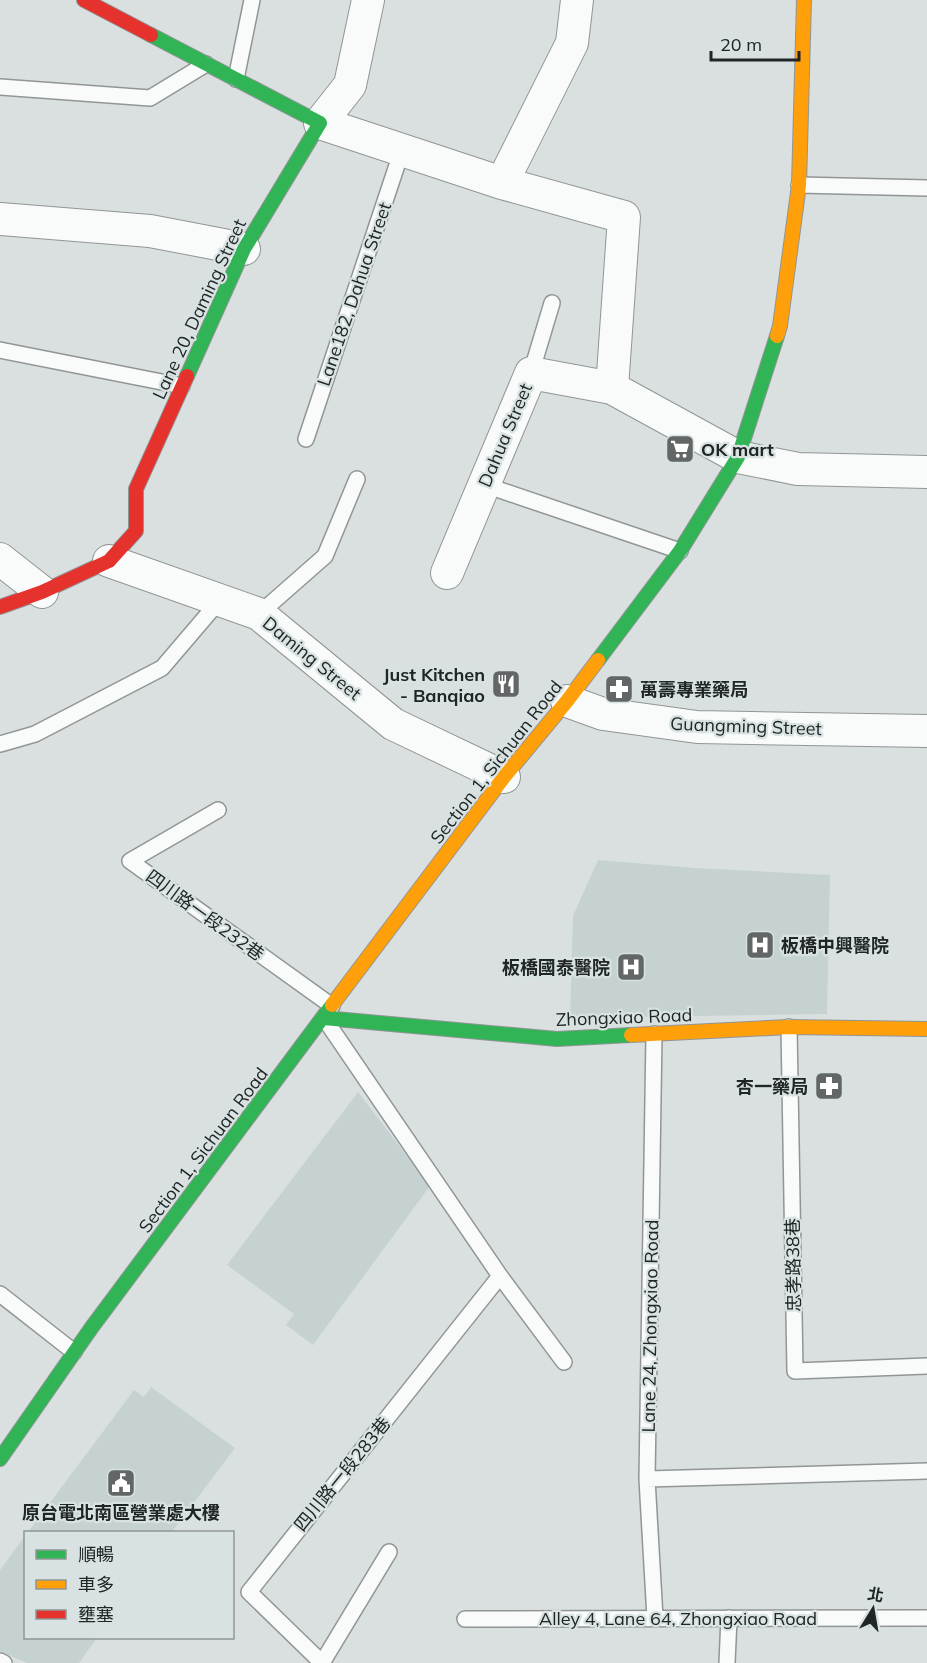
<svg xmlns="http://www.w3.org/2000/svg" width="927" height="1663" font-family="Mulish,'Noto Sans TC',sans-serif">
  <rect width="100%" height="100%" fill="#dae0e0"/>
  <!-- built -->
  <path fill="#c6d2d2" d="M598,860L695,868L830,875L827,1014L570,1018L573,916Z
    M358,1092L430,1186L313,1345L286,1325L294,1314L227,1265Z
    M151,1387L235,1448L172,1532H28L134,1390L144,1397Z
    M25,1536L26,1638H97L79,1663H27L0,1651V1570Z"/>
  <g fill="none" stroke-linecap="round" stroke-linejoin="round">
    <!-- lane casing -->
    <g stroke="#919595" stroke-width="18">
      <path id="lane" d="M236,79L252,0
        M0,87L150,98L206,64
        M799,185L927,188
        M0,350L182,386
        M531,373L552,303
        M306,439L402,150
        M485,485L680,551
        M259,614L325,556L357,479
        M0,744L35,734L162,668L220,600
        M218,810L130,861L332,1006
        M324,1018L500,1276L564,1362
        M789,1027L795,1371L927,1366
        M654,1034L647,1479L655,1618
        M0,1294L74,1352
        M647,1479L927,1471
        M465,1619L927,1618
        M0,1661L4,1663
        M322,1663L249,1592L500,1276
        M322,1663L389,1552
        M727,1663L729,1618"/>
    </g>
    <!-- street casing -->
    <g stroke="#919595" stroke-width="34">
      <path id="street" d="M368,0L350,85L320,123L502,183L572,43L577,0
        M502,183L624,217L612,388L738,457L798,469L927,472
        M0,219L150,231L244,249
        M0,559L42,592
        M109,561L259,614L393,724L504,777
        M447,573L531,373L612,388
        M567,701L603,714L697,727L927,731"/>
    </g>
    <!-- fast casing -->
    <g stroke="#919595" stroke-width="16">
      <path id="fast" d="M151,35L320,123L244,249L187,376
        M598,660L680,551L738,457L777,336
        M324,1018L557,1039L631,1035
        M0,1459L92,1327L332,1005"/>
    </g>
    <!-- slow casing -->
    <g stroke="#919595" stroke-width="16">
      <path id="slow" d="M777,336L780,326L799,185L804,0
        M332,1005L504,777L567,701L598,660
        M631,1035L789,1027L927,1029"/>
    </g>
    <!-- jam casing -->
    <g stroke="#919595" stroke-width="16">
      <path id="jam" d="M84,0L151,35
        M0,607L42,592L109,561L136,531V489L187,376"/>
    </g>
    <!-- lane -->
    <use href="#lane" stroke="#f9fafa" stroke-width="15"/>
    <!-- street -->
    <use href="#street" stroke="#f9fafa" stroke-width="32"/>
    <!-- fast -->
    <use href="#fast" stroke="#30b455" stroke-width="14"/>
    <!-- slow -->
    <use href="#slow" stroke="#ff9f0a" stroke-width="14"/>
    <!-- jam -->
    <use href="#jam" stroke="#e5322d" stroke-width="14"/>
  </g>
  <!-- icons -->
  <defs>
    <g id="supermarket-square" transform="scale(1.5)"><rect x="-9" y="-9" width="18" height="18" rx="4" fill="#626666" stroke="#d8e2e2"/><path d="M-6-5.5h2.5l.6 2H6L4.5 2H-2.5L-4.4-4H-6ZM-1.5 3.2a1.3 1.3 0 1 0 .1 0ZM3 3.2a1.3 1.3 0 1 0 .1 0Z" fill="#fff"/></g>
    <g id="restaurant-square" transform="scale(1.5)"><rect x="-9" y="-9" width="18" height="18" rx="4" fill="#626666" stroke="#d8e2e2"/><path d="M-5-6h1v4h1v-4h1v4h1v-4h1v5L-1.5 .5V6h-2V.5L-5-1ZM5-6V6H3V1.5H1.5Q1.5-4 5-6Z" fill="#fff"/></g>
    <g id="pharmacy-square" transform="scale(1.5)"><rect x="-9" y="-9" width="18" height="18" rx="4" fill="#626666" stroke="#d8e2e2"/><path d="M-2-6h4v4h4v4h-4v4h-4v-4h-4v-4h4Z" fill="#fff"/></g>
    <g id="hospital-square" transform="scale(1.5)"><rect x="-9" y="-9" width="18" height="18" rx="4" fill="#626666" stroke="#d8e2e2"/><path d="M-5-5h3v3.5h4V-5h3V5h-3V1.5h-4V5h-3Z" fill="#fff"/></g>
    <g id="civic-square" transform="scale(1.5)"><rect x="-9" y="-9" width="18" height="18" rx="4" fill="#626666" stroke="#d8e2e2"/><path d="M-.6-6.5H3V-4.5H.6V-3L4-1V1h2V6H-6V1h2V-1L-.6-3ZM-1.2 2.5V6h2.4V2.5Z" fill="#fff"/></g>
  </defs>
  <g fill-rule="evenodd">
    <use href="#supermarket-square" x="680" y="449"/>
    <use href="#restaurant-square" x="506" y="684"/>
    <use href="#pharmacy-square" x="619" y="689"/>
    <use href="#hospital-square" x="760" y="945"/>
    <use href="#hospital-square" x="631" y="967"/>
    <use href="#pharmacy-square" x="829" y="1086"/>
    <use href="#civic-square" x="121" y="1483"/>
  </g>
  <g text-anchor="middle" dominant-baseline="central" stroke-width="4.5" stroke-linejoin="round" paint-order="stroke">
    <!-- street labels -->
    <g font-size="18" fill="#212525" stroke="#d8e2e2">
      <text transform="translate(354 294) rotate(-71)">Lane182, Dahua Street</text>
      <text transform="translate(199 309) rotate(-65)">Lane 20, Daming Street</text>
      <text transform="translate(505 435) rotate(-67)">Dahua Street</text>
      <text transform="translate(312 658) rotate(39)">Daming Street</text>
      <text transform="translate(746 726) rotate(2)">Guangming Street</text>
      <text transform="translate(496 762) rotate(-52)">Section 1, Sichuan Road</text>
      <text transform="translate(205 915) rotate(36)">四川路一段232巷</text>
      <text transform="translate(624 1017) rotate(-2)">Zhongxiao Road</text>
      <text transform="translate(203 1150) rotate(-53)">Section 1, Sichuan Road</text>
      <text transform="translate(793 1265) rotate(-91)">忠孝路38巷</text>
      <text transform="translate(650 1326) rotate(-89)">Lane 24, Zhongxiao Road</text>
      <text transform="translate(342 1474) rotate(-51)">四川路一段283巷</text>
      <text x="678" y="1618">Alley 4, Lane 64, Zhongxiao Road</text>
    </g>
    <!-- poi labels -->
    <g font-size="18" font-weight="bold" fill="#212525" stroke="#d8e2e2" text-anchor="start">
      <text x="701" y="449">OK mart</text>
      <text x="485" y="674" text-anchor="end">Just Kitchen<tspan x="485" dy="21">- Banqiao</tspan></text>
      <text x="640" y="689">萬壽專業藥局</text>
      <text x="781" y="945">板橋中興醫院</text>
      <text x="610" y="967" text-anchor="end">板橋國泰醫院</text>
      <text x="808" y="1086" text-anchor="end">杏一藥局</text>
      <text x="121" y="1512" text-anchor="middle">原台電北南區營業處大樓</text>
    </g>
  </g>
  <!-- legend -->
  <rect x="24" y="1531" width="210" height="108" fill="#d8e2e2" stroke="#8f9696" stroke-width="1.5"/>
  <rect x="36" y="1550" width="30" height="9" fill="#30b455" stroke="#8f9696" stroke-width="1.5"/>
  <text x="78" y="1561" font-size="18" fill="#212525">順暢</text>
  <rect x="36" y="1580" width="30" height="9" fill="#ff9f0a" stroke="#8f9696" stroke-width="1.5"/>
  <text x="78" y="1591" font-size="18" fill="#212525">車多</text>
  <rect x="36" y="1610" width="30" height="9" fill="#e5322d" stroke="#8f9696" stroke-width="1.5"/>
  <text x="78" y="1621" font-size="18" fill="#212525">壅塞</text>
  <!-- north arrow -->
  <g transform="translate(873 1609) rotate(11)" stroke="#d8e2e2" stroke-width="4.5" paint-order="stroke">
  <path d="M0-4.5L10 22L0 15L-10 22Z" fill="#212525"/>
  <text y="-9" font-size="16" font-weight="bold" text-anchor="middle" fill="#212525">北</text>
  </g>
  <!-- scale -->
  <path d="M711 51v9h88v-9" fill="none" stroke="#212525" stroke-width="3"/>
  <text x="720" y="51" font-size="18" fill="#212525" stroke="#d8e2e2" stroke-width="4.5" paint-order="stroke">20 m</text>
</svg>
